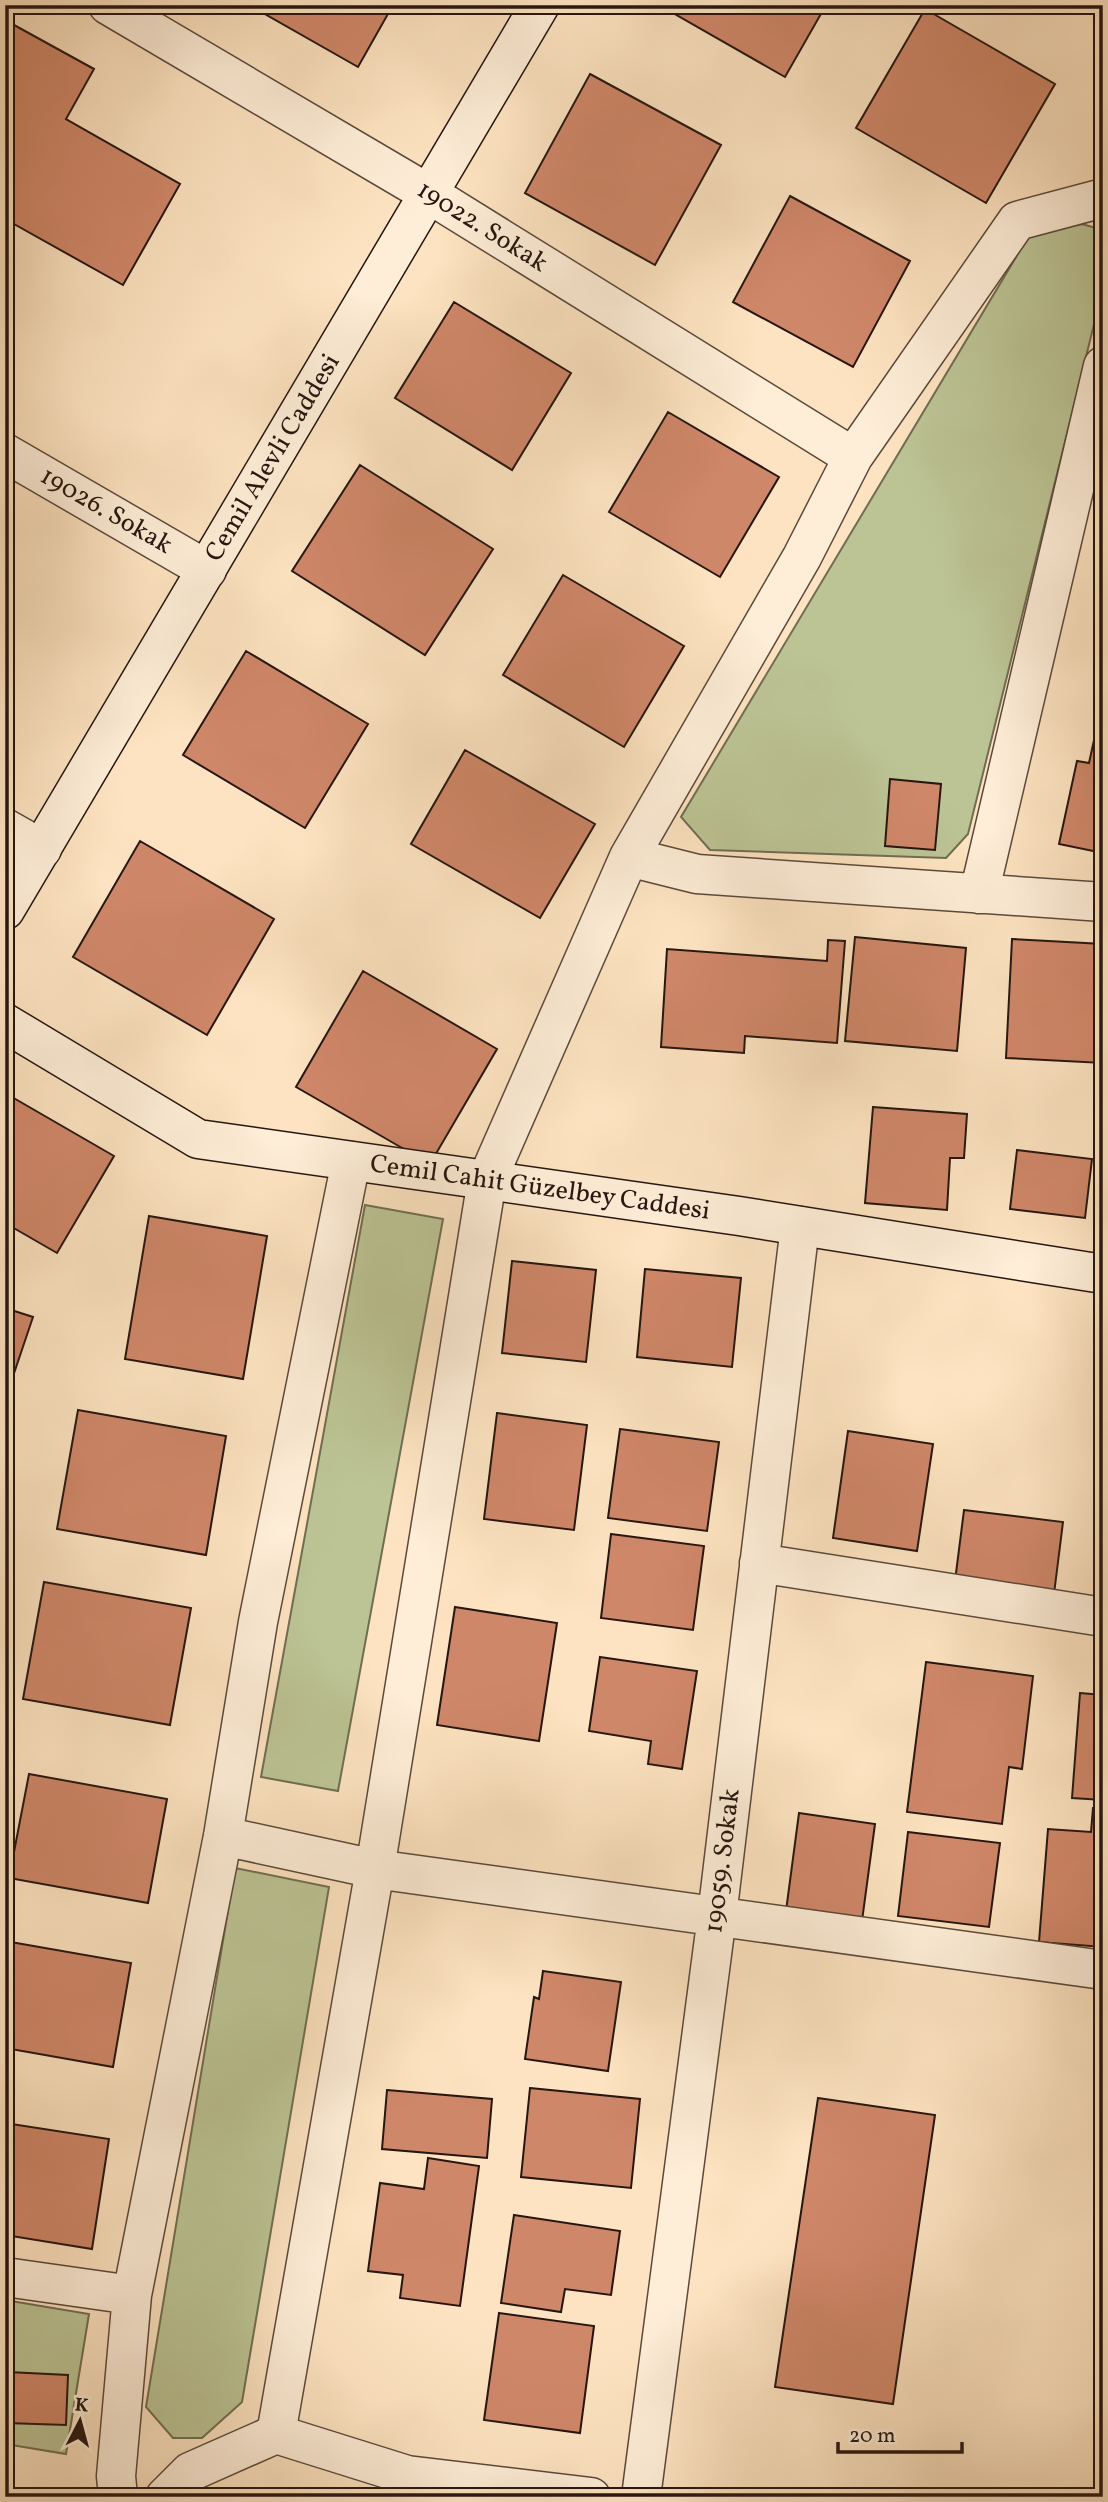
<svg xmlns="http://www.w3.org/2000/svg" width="1108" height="2502" font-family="Vollkorn,serif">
  <rect width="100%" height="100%" fill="#fde3c1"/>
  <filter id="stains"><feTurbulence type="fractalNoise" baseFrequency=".00286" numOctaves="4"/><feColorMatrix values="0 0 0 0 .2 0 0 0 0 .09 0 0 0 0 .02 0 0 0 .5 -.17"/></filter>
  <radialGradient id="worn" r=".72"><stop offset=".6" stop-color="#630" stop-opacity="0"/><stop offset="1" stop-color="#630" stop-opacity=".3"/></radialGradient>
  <!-- green -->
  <path fill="#bcc495" stroke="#716d52" stroke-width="2" d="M1082,224L1103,230V288L968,834L946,858L710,850L681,817L1031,232Z
    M365,1205L443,1219L338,1791L261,1777Z
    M235,1868L329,1887L242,2402L202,2438H173L146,2407Z
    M5,2300L89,2314L66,2454L5,2444Z"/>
  <!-- building -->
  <path fill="#cf8769" stroke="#261610" stroke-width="2" d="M249,5H393L358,67Z
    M659,5H826L785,77Z
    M925,9L1055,84L986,203L856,128Z
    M5,20L94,69L66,119L180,184L123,285L5,219Z
    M590,74L721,145L655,265L525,193Z
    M790,196L910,261L853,367L733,302Z
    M454,302L571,373L512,470L395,398Z
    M668,412L779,477L720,577L609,512Z
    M360,465L493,549L425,655L292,571Z
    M563,575L684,646L624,747L503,675Z
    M246,651L368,724L305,828L183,755Z
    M1094,740L1103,741V853L1059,844L1077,761L1089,763Z
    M465,750L595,824L540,918L411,844Z
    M890,779L941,784L935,850L885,846Z
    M140,841L274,919L207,1035L73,957Z
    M855,937L966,948L957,1051L845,1041Z
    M1012,939L1103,944V1063L1006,1058Z
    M828,940L845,941L837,1043L745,1036L744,1053L661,1047L667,949L827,961Z
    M363,971L497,1049L430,1164L296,1087Z
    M5,1093L114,1156L57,1253L5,1223Z
    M873,1107L967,1114L964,1158H950L947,1210L865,1203Z
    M1017,1150L1092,1159L1085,1218L1010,1209Z
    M149,1216L267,1236L243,1379L125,1359Z
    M512,1261L596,1270L586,1362L502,1353Z
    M645,1269L741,1278L732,1367L637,1357Z
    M5,1308L33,1317L5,1400Z
    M78,1410L226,1436L206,1555L57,1529Z
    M497,1413L587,1425L574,1530L484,1519Z
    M620,1429L719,1442L707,1531L608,1518Z
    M848,1431L933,1444L917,1551L833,1538Z
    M964,1510L1063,1522L1053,1602L954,1589Z
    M611,1534L704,1546L693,1630L601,1618Z
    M1103,1540V1610L1095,1609Z
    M44,1582L191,1608L170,1725L23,1699Z
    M455,1607L557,1623L539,1741L437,1725Z
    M600,1657L697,1671L682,1769L648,1764L651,1741L589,1731Z
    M926,1662L1033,1676L1022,1769L1009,1767L1002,1824L907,1812Z
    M1080,1693L1103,1695V1800L1072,1798Z
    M29,1774L167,1799L148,1903L9,1878Z
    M1093,1808H1103V1947L1039,1942L1048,1829L1091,1832Z
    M799,1813L875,1824L862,1921L786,1911Z
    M908,1832L1000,1843L989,1927L898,1916Z
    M5,1941L131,1963L113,2067L5,2048Z
    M543,1971L621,1982L608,2071L525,2059L534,1997L539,1999Z
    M530,2088L640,2099L631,2188L521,2177Z
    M387,2090L492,2099L487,2158L382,2149Z
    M818,2098L935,2115L893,2404L775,2387Z
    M5,2123L109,2139L92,2249L5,2235Z
    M428,2158L479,2166L460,2306L400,2298L403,2275L368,2271L380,2183L424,2189Z
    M514,2215L620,2231L611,2295L565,2289L561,2312L501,2303Z
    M499,2313L594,2326L580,2433L484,2420Z
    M8,2372L68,2375L66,2425L6,2423Z"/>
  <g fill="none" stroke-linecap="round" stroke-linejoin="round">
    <!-- street casing -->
    <g stroke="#5c493c" stroke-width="41">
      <path id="street" d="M108,5L429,194L853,457
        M5,453L207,570
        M5,828L42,849
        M629,857L697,874L1103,902
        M979,894L1103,366
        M759,1563L1103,1617
        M223,1836L375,1869L1103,1970
        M5,2277L132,2295
        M276,2434L407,2475L591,2497
        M118,2497L116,2476L132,2295L223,1836L258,1622L351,1161
        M165,2497L190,2472L276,2434L375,1869L487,1180L629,857L802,557L853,457L1017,221L1103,198
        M641,2497L717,1916L800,1226"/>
    </g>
    <!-- secondary casing -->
    <g stroke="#261610" stroke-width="41">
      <path id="secondary" d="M5,910L540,5
        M5,1023L198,1139L739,1216L1103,1274"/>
    </g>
    <!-- street -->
    <use href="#street" stroke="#feedd7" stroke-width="38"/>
    <!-- secondary -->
    <use href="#secondary" stroke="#feedd7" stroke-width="38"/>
  </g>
  <g text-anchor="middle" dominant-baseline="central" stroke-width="6" stroke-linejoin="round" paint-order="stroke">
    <!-- street labels -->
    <g font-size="26" fill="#261610" stroke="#feedd7">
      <text transform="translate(482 227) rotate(32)">19022. Sokak</text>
      <text transform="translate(273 458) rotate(-59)">Cemil Alevli Caddesi</text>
      <text transform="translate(106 511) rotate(30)">19026. Sokak</text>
      <text transform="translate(540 1188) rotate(8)">Cemil Cahit Güzelbey Caddesi</text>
      <text transform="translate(723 1861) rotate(-83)">19059. Sokak</text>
    </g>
  </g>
  <!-- margin -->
  <rect width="1108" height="2502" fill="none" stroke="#fde3c1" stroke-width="28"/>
  <rect x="7" y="7" width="1094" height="2488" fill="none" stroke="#261610" stroke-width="3.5"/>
  <rect x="14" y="14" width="1080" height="2474" fill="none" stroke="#261610" stroke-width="2"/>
  <!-- north arrow -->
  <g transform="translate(80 2421) rotate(6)" stroke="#feedd7" stroke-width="5" paint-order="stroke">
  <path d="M0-5L12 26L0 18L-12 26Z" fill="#261610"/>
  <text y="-10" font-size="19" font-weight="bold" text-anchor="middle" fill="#261610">K</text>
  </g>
  <!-- scale -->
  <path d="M838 2442v10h124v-10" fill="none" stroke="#261610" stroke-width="3.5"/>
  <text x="849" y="2442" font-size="21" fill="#261610" stroke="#feedd7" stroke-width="5" paint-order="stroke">20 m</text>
  <rect width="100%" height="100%" filter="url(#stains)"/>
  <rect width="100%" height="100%" fill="url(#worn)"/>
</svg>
